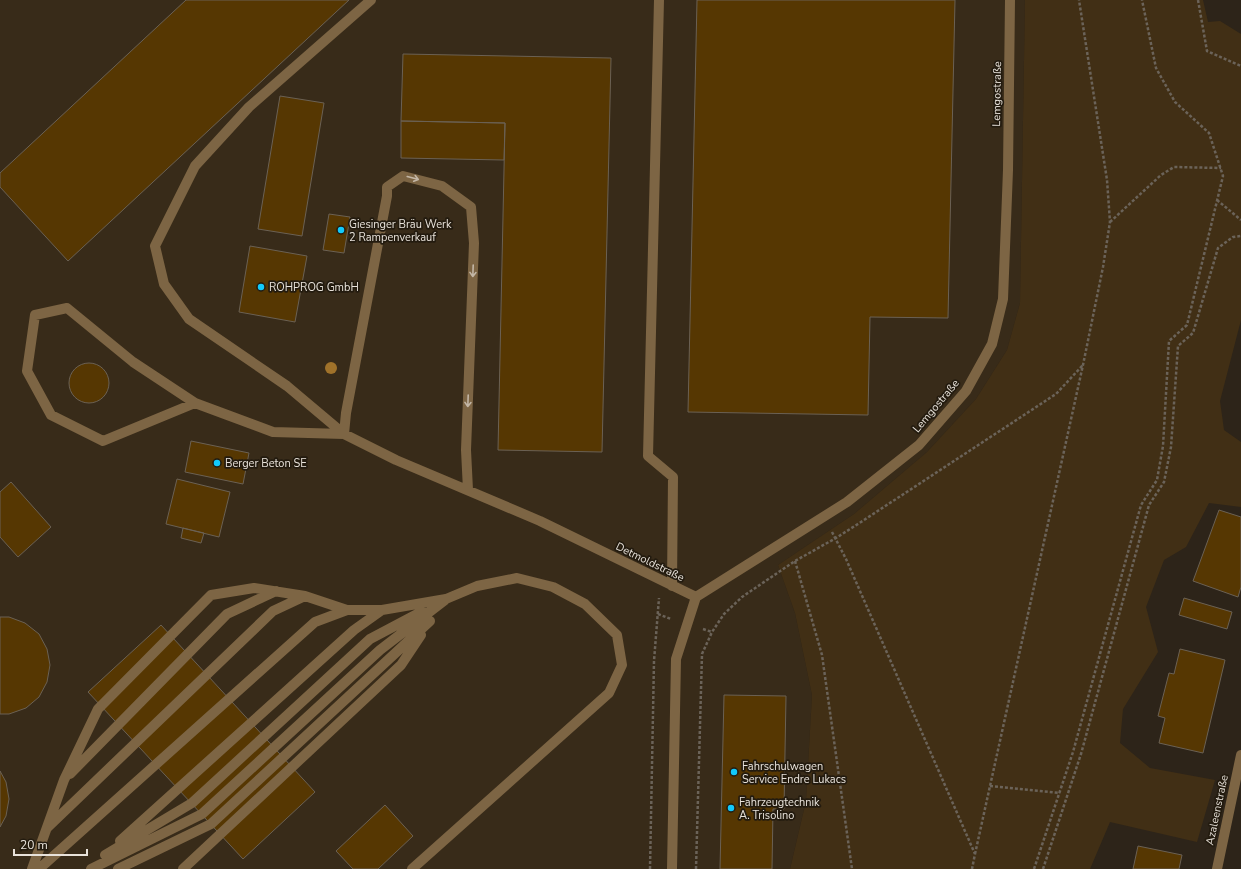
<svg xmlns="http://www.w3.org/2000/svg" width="1241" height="869" font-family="'Nunito Sans',sans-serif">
  <rect width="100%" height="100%" fill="#2d2419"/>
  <!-- built -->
  <path fill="#382b19" d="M0,0H1025L1020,303L1007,350L976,399L927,452L854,514L778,565L795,613L812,695L806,801L790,869H0Z"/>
  <!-- green -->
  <path fill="#412f15" d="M1025,0H1203L1208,22L1220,21L1241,34V320L1220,401L1224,430L1241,442V507L1209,503L1186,547L1164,560L1146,607L1158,652L1123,709L1120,743L1150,768L1215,780L1197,842L1110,822L1090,869H790L806,801L812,695L795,613L778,565L854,514L927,452L976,399L1007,350L1020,303Z"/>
  <!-- building -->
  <path fill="#563702" stroke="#6b6154" d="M186,0H349L68,261L0,187V173Z
    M697,0H955L948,318L870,317L868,415L688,412Z
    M403,54L611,58L602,452L498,450L505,123L401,121Z
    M280,96L324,103L302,236L258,229Z
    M401,121L505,123L504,160L401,158Z
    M329,214L350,217L344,253L323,250Z
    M250,246L307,256L295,322L239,312Z
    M69 383a20 20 0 1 1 40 0a20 20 0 1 1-40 0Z
    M191,441L249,453L243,484L185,472Z
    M177,479L230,492L219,537L166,524Z
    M11,482L51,527L18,557L0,537V492Z
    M1219,510L1241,517V587L1238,597L1193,581Z
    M183,528L204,533L201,543L181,538Z
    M1184,598L1232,612L1227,629L1179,615Z
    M0,617H9L25,623L39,634L47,649L50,665L47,682L39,697L26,708L9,714H0Z
    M161,625L315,792L243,859L88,692Z
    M1180,649L1225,660L1203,753L1159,743L1165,718L1158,716L1169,673L1174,674Z
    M724,695L786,696L784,809H773L772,869H720Z
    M0,771L6,782L9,799L6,816L0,827Z
    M385,805L413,836L378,869H353L336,851Z
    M1138,846L1182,855L1179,869H1133Z"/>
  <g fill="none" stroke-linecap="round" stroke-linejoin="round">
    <!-- path -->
    <path stroke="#6b6359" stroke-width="2.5" stroke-dasharray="3 2" stroke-linecap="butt" d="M1198,0L1207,51L1241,66
      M1217,200L1241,220
      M1110,222L1161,175L1174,167L1221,168
      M832,532L846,559L975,854L972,869
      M795,561L822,655L852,869
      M658,614L671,619
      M703,629L712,632
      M990,786L1060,793
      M975,854L1083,365L1103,267L1110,222L1107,180L1079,0
      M650,869L654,661L659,598
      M696,869L702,654L712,632L724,614L742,597L795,561L836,538L861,522L1056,394L1083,365
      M1034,869L1073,752L1141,505L1157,480L1163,446L1169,341L1187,325L1223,176L1209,133L1175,102L1156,68L1142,0
      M1043,869L1081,754L1149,505L1164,482L1171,447L1178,346L1193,333L1218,248L1233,237L1241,236"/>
    <!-- minor -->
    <path stroke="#7d6544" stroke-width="10" d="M371,0L249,107L195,166L155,246L164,284L189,319L287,386L344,434L396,460L540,521L696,597
      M659,0L648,456L673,477L672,586
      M195,403L103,441L51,415L27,371L35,315L67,308L133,362L195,403L273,432L344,434
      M344,434L346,413L387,196V187L403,176L442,186L471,207L474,243L466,450L468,490
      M696,597L847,502L919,445L966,391L992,344L1003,299L1008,170L1010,0
      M70,774L227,614L276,591
      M47,828L273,611L305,596
      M120,841L354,630L382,610
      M105,855L192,803L370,639L423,611
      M32,869L64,780L98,709L211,595L254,588L305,596L347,610H382L446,599L477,586L517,578L553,587L585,604L617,635L622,665L609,693L412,869
      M39,869L315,622L347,610
      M91,869L202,814L380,650L445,600
      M118,869L211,824L430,621
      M183,869L401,665L421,635
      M672,869L676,659L696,597
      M1217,869L1241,755"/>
  </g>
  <!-- trees -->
  <circle fill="#a0722a" cx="331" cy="368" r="6"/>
  <!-- one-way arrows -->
  <defs><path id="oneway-shaft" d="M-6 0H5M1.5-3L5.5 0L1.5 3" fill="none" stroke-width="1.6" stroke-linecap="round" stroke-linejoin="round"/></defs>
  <g stroke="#c3b6a6">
    <use href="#oneway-shaft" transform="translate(413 178) rotate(15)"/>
    <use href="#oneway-shaft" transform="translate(473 271) rotate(92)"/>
    <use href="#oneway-shaft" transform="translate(468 401) rotate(92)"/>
  </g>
  <!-- markers -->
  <g fill="#12cafb" stroke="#231b0f" stroke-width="1.5">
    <circle cx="341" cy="230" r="4"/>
    <circle cx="261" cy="287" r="4"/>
    <circle cx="217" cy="463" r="4"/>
    <circle cx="734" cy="772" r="4"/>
    <circle cx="731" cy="808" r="4"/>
  </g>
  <g text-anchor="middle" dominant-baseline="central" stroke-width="3.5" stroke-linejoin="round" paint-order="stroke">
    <!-- street labels -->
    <g font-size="11" fill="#e8e2da" stroke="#231b0f">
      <text transform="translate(997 94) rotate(-89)">Lemgostraße</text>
      <text transform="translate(936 406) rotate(-50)">Lemgostraße</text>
      <text transform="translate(650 562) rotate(26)">Detmoldstraße</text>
      <text transform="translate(1217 810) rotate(-78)">Azaleenstraße</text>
    </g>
    <!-- poi labels -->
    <g font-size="11" fill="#e8e2da" stroke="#231b0f" text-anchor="start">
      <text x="349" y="224">Giesinger Bräu Werk<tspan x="349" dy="13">2 Rampenverkauf</tspan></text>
      <text x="269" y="287">ROHPROG GmbH</text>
      <text x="225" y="463">Berger Beton SE</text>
      <text x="742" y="766">Fahrschulwagen<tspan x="742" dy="13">Service Endre Lukacs</tspan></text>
      <text x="739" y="802">Fahrzeugtechnik<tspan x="739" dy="13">A. Trisolino</tspan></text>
    </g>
  </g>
  <!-- scale -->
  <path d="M14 849v6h73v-6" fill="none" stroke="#e8e2da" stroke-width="2"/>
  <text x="20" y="849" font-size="12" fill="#e8e2da" stroke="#231b0f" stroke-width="3" paint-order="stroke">20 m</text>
</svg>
